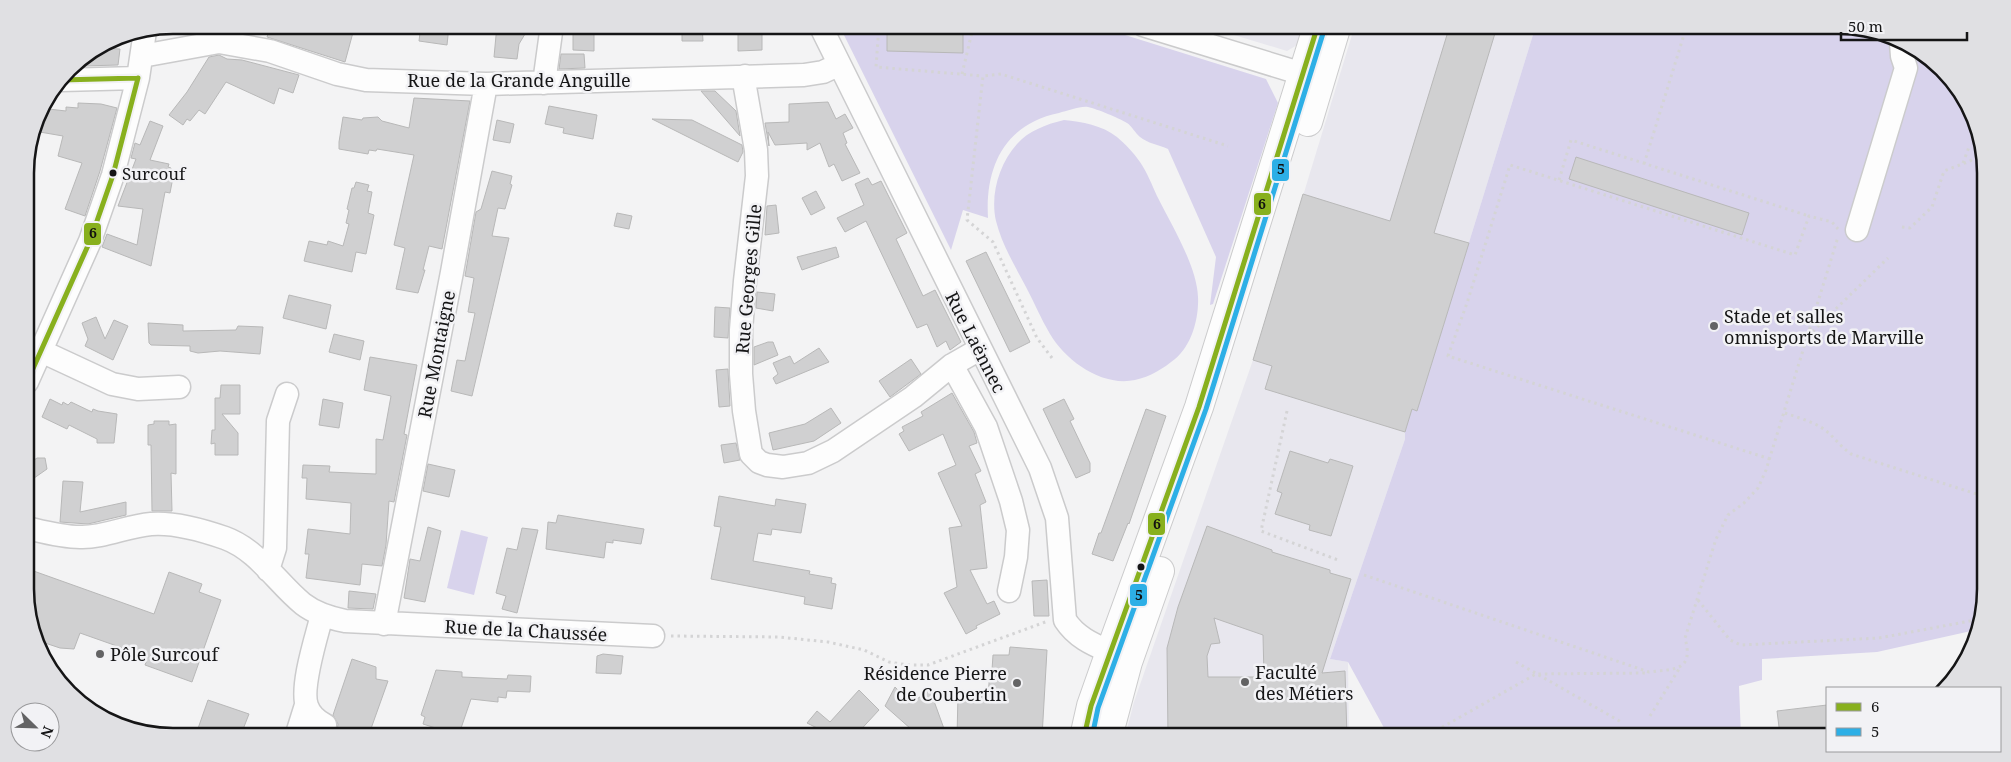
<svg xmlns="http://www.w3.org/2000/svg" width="2011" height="762" font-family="'Noto Serif',serif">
  <rect width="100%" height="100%" fill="#f3f3f4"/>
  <!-- built -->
  <path fill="#e8e7ee" d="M1201,25H1303L1297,45L1287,51Z
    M1355,25H1536L1417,411L1412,409L1405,432V439L1330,659L1348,662L1349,737H1125L1134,702L1253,360Z"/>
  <!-- green -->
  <path fill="#d8d3ec" d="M839,25H1093L1266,79L1278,103L1213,304L1210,305L1216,257L1168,149C1159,145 1147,143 1140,137C1135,133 1132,126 1127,123C1119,118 1097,109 1088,107C1080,106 1067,111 1059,113C1005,124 985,166 988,218L963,210L951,250Z
    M1536,25H1838L1886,33L1950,76L1985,153L1986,589L1980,629L1877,652L1762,659V680L1739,686L1741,737H1389L1348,662L1330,659L1405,439V432L1412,409L1417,411Z
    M1064,120C1082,122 1102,125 1117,137C1125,144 1134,153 1140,162C1147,172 1152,185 1157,196C1171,224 1197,266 1198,297C1199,318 1192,345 1175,359C1164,368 1150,377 1135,380C1102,387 1066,361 1050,334C1041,319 1034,302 1026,287C1015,266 1002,245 996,221C990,195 999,164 1017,144C1028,131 1047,124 1064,120Z
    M461,530L488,537L474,595L447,588Z"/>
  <!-- building -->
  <path fill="#d0d0d1" stroke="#b8b8b8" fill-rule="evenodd" d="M271,25H355L345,62L267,37Z
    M421,25L449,26L447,45L419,41Z
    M497,25L528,29L519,44L517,59L494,57Z
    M573,25L594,26V51L573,50Z
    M682,25H702L703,41H682Z
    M1450,25H1479L1496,30L1434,233L1469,243L1417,411L1412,409L1405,432L1265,389L1272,366L1253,360L1303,194L1390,221Z
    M887,26L963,27V53L887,51Z
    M762,32V50L738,51V33Z
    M97,48L120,49L118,65L84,66V56Z
    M561,54H584L585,68L559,69Z
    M219,55L227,59L242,60L299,75L293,93L279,88L274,104L226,82L205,114L199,110L190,121L187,119L183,125L169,115L187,92L209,57Z
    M701,91H715L736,111L740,136Z
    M414,98L470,101L442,249L429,246L423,270H425L418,293L396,289L405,248L394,245L414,155L377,149L376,151L369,150L368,154L339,149V142L343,117L362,120L363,118L378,117L382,121L409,128Z
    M828,102L836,119L845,114L853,128L843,133L847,143L845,144L860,173L842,181L834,164L829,167L820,143L807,150V143L775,145L768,132L769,146L765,123L789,122V104Z
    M78,103L101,104L117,108L100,171L85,216L65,209L82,163L58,156L63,136L34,131L40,108L66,111V107L78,108Z
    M549,106L597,115L593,139L563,133L564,128L545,124Z
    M652,119L692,120L742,145L743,152L738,162Z
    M497,120L514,124L510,143L493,140Z
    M150,121L163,126L150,160L169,164L168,167L171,168V172H174L170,193L165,192L151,266L102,247L107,234L137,245L143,209L118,206L136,159L131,158L135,143L140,145Z
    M1576,157L1749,213L1742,235L1569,179Z
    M492,171L512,176L510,184L512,185L505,209L498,208L492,236L509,238L472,396L451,391L457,360L465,361L475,313L468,312L474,278L465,276L476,212L481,209Z
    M868,178L872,185L881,181L907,233L896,239L923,296L935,290L961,342L950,350L946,341L937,347L927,324L917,328L866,221L845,232L837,218L864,205L855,184Z
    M356,182L369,185L367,191L372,192L368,213L374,215L366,254L356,252L352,272L304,261L309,241L327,245L328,241L343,246L349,224L346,223L349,210L347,209L352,188H354Z
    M816,191L825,208L811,215L802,198Z
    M776,205L779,233L765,235L767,206Z
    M617,213L632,216L629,229L614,226Z
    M836,247L839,257L802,270L797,257Z
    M986,252L1030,342L1010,352L966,261Z
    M757,292L775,294L773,311L756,308Z
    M289,295L331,305L326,329L283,318Z
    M715,307L730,308L728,338L714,337Z
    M96,317L105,339L114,320L128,326L113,360L85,346L88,339L82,323Z
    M148,323L183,325V331L236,330L238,326L263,327L260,354L220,351L198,353L190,351V346L151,345L149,343Z
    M334,334L364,341L360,360L329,352Z
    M768,342H773L778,355L754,365V347Z
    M819,348L829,362L776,384L773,378L778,374L773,363L790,356L794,364Z
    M370,357L417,365L404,434L407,435L394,502L389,501L386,545L382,566L362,564L360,585L306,578L309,554H305L308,529L350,534L351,503L306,499L307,478H302L303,465L330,466L329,472L376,474V439L383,440L391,396L364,390Z
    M911,359L921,374L890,397L879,381Z
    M728,369L730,406L719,407L716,370Z
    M221,385H240V414H222L238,433V455H215V443L211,444L212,430H215V398H220Z
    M952,393L974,432L977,443L969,446L981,471L975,474L986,502L980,505L987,568L970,570L987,604L994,601L1000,614L976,626L977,628L966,634L944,593L957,587L949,528L962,526L938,473L956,465L943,434L909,451L899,434L904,431L902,427L923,416L921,412Z
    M50,399L62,405L63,402L68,405L71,402L92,412L93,409L98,411L117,414L114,443H97V439L69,425L67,429L42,417Z
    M323,399L343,403L339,428L319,425Z
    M1064,399L1074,419L1070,421L1090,463V472L1076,478L1043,409Z
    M831,408L841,423L814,441L773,450L769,433L805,424Z
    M1146,409L1166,416L1129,524L1128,523L1113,561L1092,554L1099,533H1101Z
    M154,421H169V425L176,424V474L171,473L172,511H152L151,445H148V425L154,424Z
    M736,443L740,460L724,463L721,445Z
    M1290,451L1328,463L1330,459L1353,466L1331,536L1309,530L1310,525L1275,514L1282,493L1277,491Z
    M37,458H45L47,469L27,483V465Z
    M428,464L455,470L449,497L423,491Z
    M63,481L83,482L80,512L126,502V515L88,524L60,522Z
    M719,496L775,506L776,499L806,504L801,533L772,529L771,535L758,533L753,561L810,571L809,574L832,578L831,583L836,584L832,609L804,604L805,597L711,579L721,527L714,526Z
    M558,515L644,529L641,544L613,540V543L606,542L604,558L546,549L548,522L556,523Z
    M1207,526L1272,550V552L1330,570V573L1351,579L1322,673L1345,671L1347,737H1168L1167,648L1178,607ZM1214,618L1263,635L1264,677H1208L1207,656L1211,644L1220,643Z
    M428,527L441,531L425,602L404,598L410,559L420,561Z
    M522,528L538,530L517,613L502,609L506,596L496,593L507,548L517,550Z
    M28,569L154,614L169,572L202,584L199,592L221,600L192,682L145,665L148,657L80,633L74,649L60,648L39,641L28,618Z
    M1047,580L1049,616H1034L1032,581Z
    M349,591L376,594L373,609L348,608Z
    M1010,647L1047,650L1042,737H957L958,695L988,697L990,670H992L993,655H1009Z
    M603,654L623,656L621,674L596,673L597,656Z
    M352,659L376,667V679L388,681L368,737H329L337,731L338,724L333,715Z
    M436,670L462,672V677L507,679L508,675L531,676L530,692L507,691L506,698L498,697V702L471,699L458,737H440L442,730L423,724L425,717L421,715Z
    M895,687L911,703L930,690L947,737H920L885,706Z
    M859,690L879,710L854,737H835L807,723L817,711L830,722Z
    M208,700L249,714L240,737H195Z
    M1827,705V729L1780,735L1777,711Z"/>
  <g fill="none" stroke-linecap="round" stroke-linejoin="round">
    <!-- minor casing -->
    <g stroke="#cbcbcc" stroke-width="25">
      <path id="minor" d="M820,25L1040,468L1057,518L1065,620C1076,637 1092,644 1110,652
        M1143,25L1319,79
        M142,56L219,42L270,51L337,74L366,80L486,84L804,75L823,72L838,65
        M745,76V87L756,150L757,176L745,281L741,330V374L744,411L751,454L759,462L767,465L783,467L808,463L833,451L913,397L952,365L980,349
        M61,80L138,78
        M544,83L552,25
        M1857,230L1906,68L1902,56L1901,43
        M41,351L112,384L138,389L179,387
        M952,365L986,427L1011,501L1018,530L1016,557L1009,591
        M27,382L90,241L113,175L138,78L145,31
        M27,528C44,532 62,537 80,537C103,538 127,526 151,524C175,522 202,530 225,538C258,550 277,583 303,604C316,614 330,618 345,621L653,636
        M268,570L275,548L278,421L287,394
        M322,615C317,635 300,687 307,706C310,715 317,721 325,725
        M384,624L452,272L486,84
        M296,737L306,705"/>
    </g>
    <!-- major casing -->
    <g stroke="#cbcbcc" stroke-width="30">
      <path id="major" d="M1308,122L1337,25
        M1084,737L1091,706L1110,652L1199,407L1318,25
        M1108,737L1128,662L1160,571"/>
    </g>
    <!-- path -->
    <path stroke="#d4d4d5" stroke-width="3" stroke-dasharray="2.5 4" stroke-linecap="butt" d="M879,25L876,67L983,76
      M962,74L972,32L970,25
      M1963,163L1969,147
      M1644,164L1687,25
      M1559,180L1571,140L1809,216
      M1902,227L1910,228L1932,207L1944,171L1970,161L1984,151
      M1808,336L1888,258
      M1052,358L1037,338L993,242L967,220L983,76L1001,74L1228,146
      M1287,411L1261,531L1338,560
      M1785,413C1798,418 1813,421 1825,430C1834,437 1841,447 1851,454L1986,497
      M1770,459L1448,356L1467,303L1510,165L1795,255L1809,216L1832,222L1838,229
      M1364,575L1649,672C1675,669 1694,671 1685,638L1716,539L1728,515L1744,503L1758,488L1766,470L1838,237
      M1698,600L1730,640L1741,645L1879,638L1981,619
      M671,636L779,637L828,642L864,650L889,662L908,665H928L1048,621
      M1516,662L1623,723
      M1650,716L1679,669
      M1425,737L1536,674L1646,673"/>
    <!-- minor -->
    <use href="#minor" stroke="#fdfdfd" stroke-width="22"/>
    <!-- major -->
    <use href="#major" stroke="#fdfdfd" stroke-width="28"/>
    <!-- bus-1 casing -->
    <g stroke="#f2f2f5" stroke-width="9">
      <path id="bus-1" d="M61,80L138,78
        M27,382L90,241L113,175L138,78
        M1084,737L1091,706L1199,407L1318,25"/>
    </g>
    <!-- bus-2 casing -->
    <g stroke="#f2f2f5" stroke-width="9">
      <path id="bus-2" d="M1092,737L1098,708L1206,409L1325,27"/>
    </g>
    <!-- bus-1 -->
    <use href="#bus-1" stroke="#88b01e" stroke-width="5"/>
    <!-- bus-2 -->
    <use href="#bus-2" stroke="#2dafe6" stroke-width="5"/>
  </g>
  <!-- markers -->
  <g fill="#151516" stroke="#f2f2f5" stroke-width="2">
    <circle cx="113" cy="173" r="4.5"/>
    <circle cx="1141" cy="567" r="4.5"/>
  </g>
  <g fill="#636364" stroke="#f2f2f5" stroke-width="2">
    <circle cx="1714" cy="326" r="5"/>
    <circle cx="100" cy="654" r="5"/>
    <circle cx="1245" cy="682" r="5"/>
    <circle cx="1017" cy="683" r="5"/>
  </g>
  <g text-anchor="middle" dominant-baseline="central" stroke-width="5" stroke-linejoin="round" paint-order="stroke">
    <!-- bus labels -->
    <g font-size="17" fill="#151516" stroke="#f2f2f5" text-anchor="start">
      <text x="122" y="173">Surcouf</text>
    </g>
    <!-- street labels -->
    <g font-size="18" fill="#151516" stroke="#f2f2f5">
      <text x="519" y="80">Rue de la Grande Anguille</text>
      <text transform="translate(748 279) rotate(-85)">Rue Georges Gille</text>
      <text transform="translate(976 342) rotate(63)">Rue Laënnec</text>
      <text transform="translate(436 354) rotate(-79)">Rue Montaigne</text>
      <text transform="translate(526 630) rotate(3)">Rue de la Chaussée</text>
    </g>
    <!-- poi labels -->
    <g font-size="18" fill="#151516" stroke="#f2f2f5" text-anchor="start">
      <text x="1724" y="316">Stade et salles<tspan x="1724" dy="21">omnisports de Marville</tspan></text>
      <text x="110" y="654">Pôle Surcouf</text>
      <text x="1255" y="672">Faculté<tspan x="1255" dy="21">des Métiers</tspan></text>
      <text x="1007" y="673" text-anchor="end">Résidence Pierre<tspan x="1007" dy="21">de Coubertin</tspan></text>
    </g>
  </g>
  <!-- crop -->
  <path d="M0 0H2011V762H0ZM173 34H1838A139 139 0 0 1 1977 173V589A139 139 0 0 1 1838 728H173A139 139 0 0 1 34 589V173A139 139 0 0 1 173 34Z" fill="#e0e0e3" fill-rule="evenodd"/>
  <path fill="none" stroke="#151516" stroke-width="2.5" d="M173 34H1838A139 139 0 0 1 1977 173V589A139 139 0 0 1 1838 728H173A139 139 0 0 1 34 589V173A139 139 0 0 1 173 34Z"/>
  <g stroke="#f2f2f5" stroke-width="2">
    <rect x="1271" y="158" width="19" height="24" rx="5" fill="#2dafe6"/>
    <rect x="1253" y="192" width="19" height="24" rx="5" fill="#88b01e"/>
    <rect x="83" y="222" width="19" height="24" rx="5" fill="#88b01e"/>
    <rect x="1147" y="512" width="19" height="24" rx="5" fill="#88b01e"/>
    <rect x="1129" y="583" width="19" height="24" rx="5" fill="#2dafe6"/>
  </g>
  <g font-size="14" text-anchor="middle" font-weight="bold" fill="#111">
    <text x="1281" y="174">5</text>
    <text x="1262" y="209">6</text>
    <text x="93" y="238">6</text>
    <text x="1157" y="529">6</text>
    <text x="1139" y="600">5</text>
  </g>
  <!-- legend -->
  <rect x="1826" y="687" width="175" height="65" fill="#f2f2f5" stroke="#9a9a9c"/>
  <rect x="1836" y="703" width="25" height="8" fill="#88b01e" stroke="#9a9a9c"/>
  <text x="1871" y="712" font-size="15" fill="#151516">6</text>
  <rect x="1836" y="728" width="25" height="8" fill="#2dafe6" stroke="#9a9a9c"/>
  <text x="1871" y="737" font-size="15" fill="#151516">5</text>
  <!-- north arrow -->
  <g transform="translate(35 727) rotate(113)"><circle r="24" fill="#f2f2f5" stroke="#9a9a9c"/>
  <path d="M0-4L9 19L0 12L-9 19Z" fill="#636364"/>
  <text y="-8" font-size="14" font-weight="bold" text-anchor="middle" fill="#151516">N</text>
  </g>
  <!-- scale -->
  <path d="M1841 32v8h126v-8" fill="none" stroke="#151516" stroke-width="2.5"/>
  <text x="1848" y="32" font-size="15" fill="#151516" stroke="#f2f2f5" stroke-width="4" paint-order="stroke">50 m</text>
</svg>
